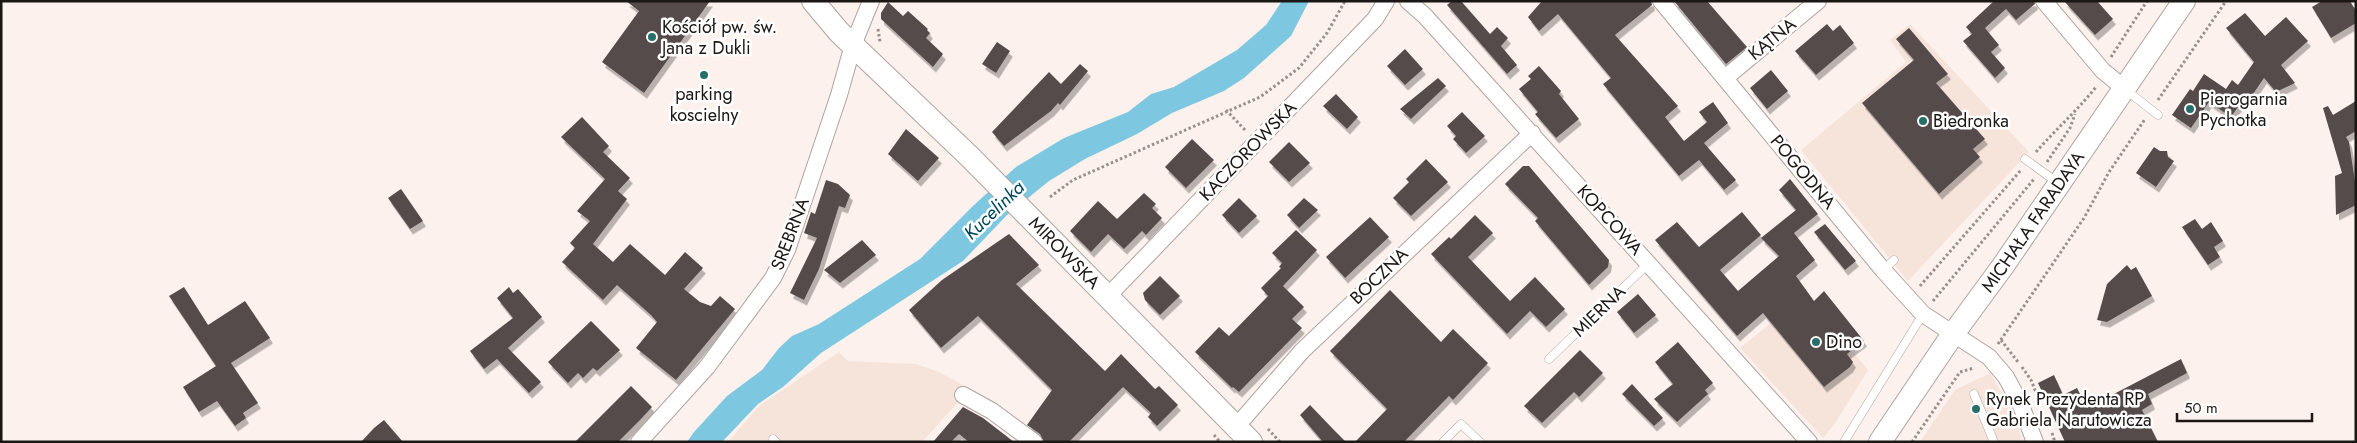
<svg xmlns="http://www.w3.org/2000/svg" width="2357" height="443" font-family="Jost,sans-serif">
  <defs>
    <filter id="shadow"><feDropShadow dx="3" dy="5.5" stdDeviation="0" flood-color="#0004"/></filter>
  </defs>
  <rect width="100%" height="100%" fill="#fcf1ed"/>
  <!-- built -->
  <path fill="#f6e4db" d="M1910,24L2029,152L1908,281L1801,150L1906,62L1890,40Z
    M1807,294L1868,370L1836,422L1823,438L1740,348Z
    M839,352L848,361L916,364L939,372L970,389L922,442H728L759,406Z
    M1990,373L2008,403L2023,442H1920L1955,390Z"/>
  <!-- water -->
  <path fill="#7dc8e0" d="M1282,1H1309L1291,36L1244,78L1224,91L1172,113L1137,134L1085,159L1049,181L1007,215L963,261L821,353L783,387L758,404L722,442H687L694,432L727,396L762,370L779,348L792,336L819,324L920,259L974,205L1016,167L1064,138L1128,112L1151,94L1174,87L1237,50L1266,25Z"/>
  <!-- building -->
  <path fill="#554c4b" filter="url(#shadow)" d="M626,1H710L644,93L602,62L639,11Z
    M1452,1H1461L1490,34L1497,27L1508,38L1501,46L1517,65L1507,74L1447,5Z
    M1542,1H1651L1652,5L1615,35L1678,106L1665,117L1684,141L1707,122L1699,112L1713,102L1728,123L1704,143L1736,180L1724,190L1699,160L1679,176L1603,84L1611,78L1558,14L1539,31L1528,17Z
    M1674,1H1707L1747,47L1726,64Z
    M1994,1H2034L2035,4L2016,20L2006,9L1985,28L1999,45L1991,52L2005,68L1995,78L1963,41L1972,34L1966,27Z
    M2064,1H2097L2113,19L2095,35Z
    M2322,1H2350L2356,11V23L2331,38L2312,7Z
    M888,2L903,16L908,11L928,29L927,30L930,33L926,38L943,54L933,67L881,19V13Z
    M2245,13L2265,36L2286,17L2308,41L2281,65L2295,83L2276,92L2264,78L2251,97L2247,94L2231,117L2209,102L2191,128L2172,115L2190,89L2193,91L2204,74L2226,89L2232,80L2238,85L2254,62L2226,28Z
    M1827,24L1833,31L1840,25L1854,43L1816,75L1795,51Z
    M1909,28L1948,74L1936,83L1985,139L1973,149L1980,157L1939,194L1862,103L1914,60L1896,39Z
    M997,42L1010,51L996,73L982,64Z
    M1405,49L1423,69L1405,85L1387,66Z
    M1080,64L1088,71L1060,105L1058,103L1051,111L1004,146L992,132L1049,72L1061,84Z
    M1539,66L1561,91L1559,94L1579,119L1556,138L1535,114L1538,112L1519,89L1531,79L1528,76Z
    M1771,70L1788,91L1767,109L1750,88Z
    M1438,78L1446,86L1411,119L1400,109Z
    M1336,94L1358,117L1347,129L1323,106Z
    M2356,101V131L2346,137L2349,142L2356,188V205L2336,215L2335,176L2342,173L2323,108L2328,106L2333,115Z
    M1462,112L1485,136L1466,153L1453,139L1456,136L1447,126Z
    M582,117L609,146L603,152L630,178L618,191L627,199L593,244L613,262L630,244L665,275L685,252L703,268L684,289L700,302L711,306L720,296L735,309L676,380L636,348L657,322L651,315L617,285L603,300L562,262L575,248L570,243L590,221L577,211L605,179L561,137Z
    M906,129L939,158L918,181L888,154Z
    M1192,139L1214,160L1186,188L1165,167Z
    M1289,142L1310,163L1289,182L1269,162Z
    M2154,147L2160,151H2167L2168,157L2174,161L2156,187L2136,173Z
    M1426,159L1448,182L1411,216L1393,198L1409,182L1406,179Z
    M1523,166H1529L1609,260L1608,267L1589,285L1535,221L1538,218L1505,184Z
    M1790,179L1818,214L1794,233L1815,260L1796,276L1814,301L1824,291L1864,341L1847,354L1853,362L1850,367L1824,387L1763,313L1737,336L1655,240L1677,222L1699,247L1742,212L1761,235L1720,270L1738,291L1779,256L1761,238L1796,210L1779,190Z
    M826,180L838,184L850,195L845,208L839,206L819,269L804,300L790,293L817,238L804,233L811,212L815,214Z
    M401,189L423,221L410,229L388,198Z
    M1144,193L1156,204L1152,208L1162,218L1146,235L1142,231L1124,249L1108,234L1091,252L1070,231L1098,201L1117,219Z
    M1239,198L1257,216L1239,233L1222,215Z
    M1304,198L1318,210L1299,228L1287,215Z
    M1475,215L1493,233L1468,257L1510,301L1535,277L1565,309L1546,327L1530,311L1507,334L1431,254L1449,237L1451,239Z
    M1370,217L1389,237L1345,278L1326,257Z
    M2195,219L2202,229L2211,222L2223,241L2214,247L2220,257L2208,265L2182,227Z
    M1825,224L1856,261L1845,270L1814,232Z
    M1296,230L1317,250L1283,286L1304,307L1292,319L1302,328L1239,392L1233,387L1232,388L1195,352L1219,327L1229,336L1268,296L1261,288L1281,268L1279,267L1282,263L1272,253Z
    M1009,234L1039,265L1016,284L1105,371L1121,354L1155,389L1159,386L1178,405L1157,426L1148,417L1151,413L1123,387L1069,442H1044L1040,434L1027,425L1052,390L978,316L941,348L909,310L942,280Z
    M862,240L876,255L840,283L824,270Z
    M2127,265L2131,270L2136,267L2152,296L2107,322L2097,320L2107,284Z
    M1160,276L1180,296L1160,315L1145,300L1143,293Z
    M184,287L208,325L245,301L270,338L231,363L258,403L243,413L246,418L235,426L217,401L199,412L183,387L216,366L169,296Z
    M509,287L513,293L518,289L542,317L508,348L541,382L529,393L497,359L484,369L470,351L513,318L497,298Z
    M1390,290L1441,342L1453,329L1488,363L1453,400L1449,396L1404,442H1355L1387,409L1330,351Z
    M1638,294L1656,315L1634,333L1617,312Z
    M591,321L620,350L597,371L593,368L583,378L578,373L568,383L548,362Z
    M1678,342L1713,383L1705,390L1708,394L1677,422L1654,399L1673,384L1655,362Z
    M1580,350L1603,373L1579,397L1574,392L1542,423L1524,406Z
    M2181,359L2187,373L2148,394L2152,404L2142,410L2158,442H2065L2038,383L2054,375L2063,395L2077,388L2087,408Z
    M1632,384L1663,418L1654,426L1622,394Z
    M631,386L652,407L642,418L618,442H575Z
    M1310,405L1333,429L1346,442H1323L1300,415Z
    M963,407L983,418L1014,442H969L959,434L951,442H933Z
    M384,420L403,442H361L374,428Z"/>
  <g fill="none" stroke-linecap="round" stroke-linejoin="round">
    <!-- lane casing -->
    <g stroke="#aea4a0" stroke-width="9">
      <path id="lane" d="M2126,90L2158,115
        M2025,159L2058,183
        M1883,270L1894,260
        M1549,359L1649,263
        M1974,394L1994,442
        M773,439L776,442
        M1443,442L1461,424L1480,442
        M1844,442L1923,314"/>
    </g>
    <!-- street casing -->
    <g stroke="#aea4a0" stroke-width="18">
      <path id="street" d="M1408,1L1425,16L1809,442
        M1661,1L1883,270L1923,314L1989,357L2006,377L2020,403L2035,442
        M2044,1L2103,71L2124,88
        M1725,78L1818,1
        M1107,297L1375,19L1386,1
        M963,395L992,411L1034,442
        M1236,427L1302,351L1532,133
        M639,442L707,367L773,278L787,250L839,95L853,45L871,1"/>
    </g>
    <!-- secondary casing -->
    <g stroke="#aea4a0" stroke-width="24">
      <g id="secondary">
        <path id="s1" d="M813,1L839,32L970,157L1251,442"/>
        <path id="s2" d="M1880,442L1953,334L2003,266L2184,1"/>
      </g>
    </g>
    <!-- path -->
    <path stroke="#97908c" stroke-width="3" stroke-dasharray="2.5 2.5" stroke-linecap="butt" d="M878,29L880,42
      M2111,57L2147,1
      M2158,100L2226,1
      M1226,110L1245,130
      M2036,152C2056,129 2077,111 2096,87
      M2047,162L2070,128L2075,114
      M1050,197L1073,180L1260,97L1299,68L1327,33L1345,1
      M1920,286L2021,170
      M1933,301L2034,179
      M2001,340L2018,362
      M1998,344L2084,218L2109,172L2145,119
      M2022,367L2031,380L2037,395
      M1268,429L1280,442
      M2052,433L2055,442
      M1214,435L1220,442
      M1912,442L1960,372L1974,368"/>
    <!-- lane -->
    <use href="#lane" stroke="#fff" stroke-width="8"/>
    <!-- street -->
    <use href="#street" stroke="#fff" stroke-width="16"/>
    <!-- secondary -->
    <use href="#secondary" stroke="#fff" stroke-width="22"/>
  </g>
  <!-- markers -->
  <g fill="#266f6b" stroke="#fff" stroke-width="2">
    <circle cx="652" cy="37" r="5"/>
    <circle cx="704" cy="75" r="5"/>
    <circle cx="2190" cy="109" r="5"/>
    <circle cx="1923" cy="121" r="5"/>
    <circle cx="1816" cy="342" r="5"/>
    <circle cx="1976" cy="409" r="5"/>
  </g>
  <g text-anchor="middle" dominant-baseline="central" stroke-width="5" stroke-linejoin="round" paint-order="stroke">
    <!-- poi labels -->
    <g font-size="18" fill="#1a1715" stroke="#fff" text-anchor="start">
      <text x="662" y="27">Kościół pw. św.<tspan x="662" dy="21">Jana z Dukli</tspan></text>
      <text x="704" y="94" text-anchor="middle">parking<tspan x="704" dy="21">koscielny</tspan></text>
      <text x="2200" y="99">Pierogarnia<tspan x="2200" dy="21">Pychotka</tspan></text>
      <text x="1933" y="121">Biedronka</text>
      <text x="1826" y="342">Dino</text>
      <text x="1986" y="399">Rynek Prezydenta RP<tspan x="1986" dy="21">Gabriela Narutowicza</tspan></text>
    </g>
    <!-- street labels -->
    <g font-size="18" fill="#1a1715" stroke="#fff">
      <text transform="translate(1772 39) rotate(-39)">KĄTNA</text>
      <text transform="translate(1248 151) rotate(-46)">KACZOROWSKA</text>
      <text transform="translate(1803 172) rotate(50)">POGODNA</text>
      <text transform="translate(1610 220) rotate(48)">KOPCOWA</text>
      <text stroke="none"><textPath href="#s2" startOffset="268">MICHAŁA FARADAYA</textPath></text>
      <text transform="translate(790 234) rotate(-69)">SREBRNA</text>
      <text stroke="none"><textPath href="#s1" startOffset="356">MIROWSKA</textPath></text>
      <text transform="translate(1379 276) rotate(-44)">BOCZNA</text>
      <text transform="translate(1599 311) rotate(-44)">MIERNA</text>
    </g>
    <!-- water labels -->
    <g font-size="19" font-style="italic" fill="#004758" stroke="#fff">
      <text transform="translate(994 210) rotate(-44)">Kucelinka</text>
    </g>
  </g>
  <!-- border -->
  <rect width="2357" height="443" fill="none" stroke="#1a1715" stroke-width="5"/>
  <!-- scale -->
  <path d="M2177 413v8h135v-8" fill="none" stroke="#1a1715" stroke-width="2.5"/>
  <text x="2184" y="413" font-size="15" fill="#1a1715" stroke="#ffffff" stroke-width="4" paint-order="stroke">50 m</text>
</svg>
